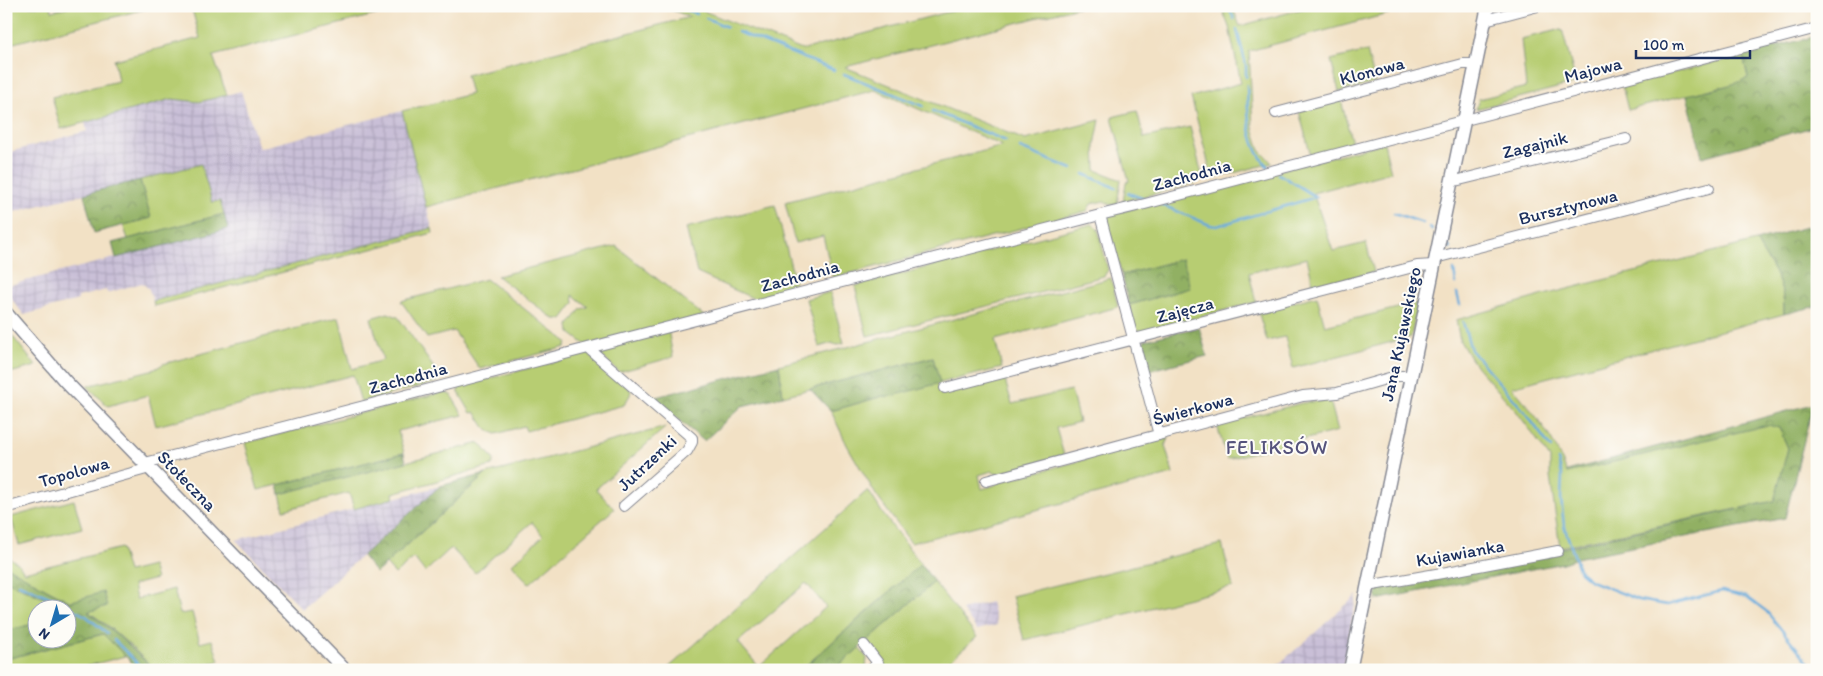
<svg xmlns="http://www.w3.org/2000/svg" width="1823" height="676" font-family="Itim,sans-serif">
  <defs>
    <pattern id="industrial-grid" width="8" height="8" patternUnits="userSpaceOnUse" patternTransform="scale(1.25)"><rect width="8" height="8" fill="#c9bfd7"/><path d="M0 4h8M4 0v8" fill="none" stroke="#aca4bb"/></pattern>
    <pattern id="forest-crowns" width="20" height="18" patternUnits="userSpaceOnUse" patternTransform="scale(1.25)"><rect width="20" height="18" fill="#91b064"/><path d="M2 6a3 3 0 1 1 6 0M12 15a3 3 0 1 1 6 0" fill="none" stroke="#769056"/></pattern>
  </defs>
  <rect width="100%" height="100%" fill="#fdfcf7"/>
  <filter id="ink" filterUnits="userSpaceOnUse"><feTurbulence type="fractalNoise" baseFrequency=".02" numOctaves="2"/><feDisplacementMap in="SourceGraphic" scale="10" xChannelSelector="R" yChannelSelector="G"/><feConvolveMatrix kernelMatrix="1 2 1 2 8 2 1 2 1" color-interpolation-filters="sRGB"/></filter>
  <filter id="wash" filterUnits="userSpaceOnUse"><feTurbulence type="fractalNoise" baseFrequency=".0096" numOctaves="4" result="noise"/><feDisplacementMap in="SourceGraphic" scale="20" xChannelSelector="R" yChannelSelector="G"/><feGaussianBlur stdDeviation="1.12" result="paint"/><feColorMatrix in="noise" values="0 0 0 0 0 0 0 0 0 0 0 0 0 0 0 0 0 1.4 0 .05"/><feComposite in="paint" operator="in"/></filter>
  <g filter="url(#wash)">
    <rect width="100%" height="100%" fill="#f2e1c5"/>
    <!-- industrial -->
    <path fill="url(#industrial-grid)" d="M241,91L259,148L402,111L432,228L153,301L149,289L142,283L107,293L106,290L78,297V300L24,315L6,292V286L227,229L228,226L212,202L201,164L6,214V153L87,131L85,122L172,99L199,102Z
      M440,486L302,609L236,540Z
      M1357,595L1342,670H1272L1309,638Z
      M991,602L997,625L977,630L962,610Z"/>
    <!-- grass -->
    <path fill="#b7cd72" stroke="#697e68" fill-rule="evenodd" d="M6,6H51L52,11L71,6H157L6,45Z
      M191,6H410L213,56L227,95L199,102L172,99L61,129L52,97L118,81L114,60L200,38Z
      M662,6H691L802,50L971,6H1082L845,67L1025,140L1100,120L1095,145L1096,170L1121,180L1117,204L1111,205L1104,201L1091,204L1087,211L833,278L823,236L795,243L785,202L1003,146L875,90L426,207L402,111L471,94L466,75L690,17Z
      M1221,6H1232L1240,26L1313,6H1409L1410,8L1249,51L1253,128L1260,150L1272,163L1218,177L1211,173L1191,97L1241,83L1229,27Z
      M1562,29L1576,83L1476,109L1479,99L1526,87L1521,39Z
      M1367,51L1375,83L1339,92L1331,60Z
      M1743,55L1748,78L1734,85L1720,87L1628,110L1622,86Z
      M1341,100L1353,147L1311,157L1299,111Z
      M1137,111L1144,138L1190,127L1202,175L1198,182L1123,202L1126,182L1129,181L1112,117Z
      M1384,143L1391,172L1313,193L1333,251L1366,243L1374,272L1314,287L1307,258L1249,273L1256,302L1143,332L1135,328L1129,305L1190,288L1182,259L1122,275L1107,222L1108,215Z
      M201,164L212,202L220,201L224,214L128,239L123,225L151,218L140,180Z
      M775,205L795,282L791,289L765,295L759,301L697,273L686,228Z
      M1092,224L1098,229L1108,270L1104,276C1026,297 946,316 867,336L855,286Z
      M432,228L433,233L154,306L153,301Z
      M1756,241C1771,268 1785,282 1784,314L1512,387C1534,412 1556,441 1567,473L1768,424L1779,428L1788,448L1776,499L1774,501L1560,547L1550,477V458L1517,412L1478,368L1467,353L1460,341L1456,320L1548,294Z
      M616,246L704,316L587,346L570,333L569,325L581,309L588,307L573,295L574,303L562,319H554L497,276Z
      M1111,278L1118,307L995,340L1002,368L940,383L941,392L1004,377L1012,404L1071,390L1079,422L1056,428L1064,455L996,474L992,471L979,475L982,489L995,485L998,482L1169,438L1165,445L1173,474L911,543L876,495L847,445L831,411L883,396L933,357L783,396L779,365Z
      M486,279L567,342L566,347L480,369L454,331L427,338L401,301Z
      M830,292L844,343L836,345L832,343L819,347L806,299Z
      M1317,296L1325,326L1418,303L1411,337L1293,368L1285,337L1267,341L1258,311Z
      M388,313L398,317L434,368L438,376L436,382L361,402L353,375L156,426L148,395L108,406L87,386L155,369L163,364L339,317L352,369L383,360L371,318Z
      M6,328L36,366L6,374Z
      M668,329L673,357L619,372L597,352L599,348Z
      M585,354H589L631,390L630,395L624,405L526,431L524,426L496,434L486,429L475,412L471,413L458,391L460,386Z
      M443,392L451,395L463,415L398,431L404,453L258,490L245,443Z
      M1330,400L1338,431L1227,459L1217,425L1302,403Z
      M666,427L596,489L614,509L529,584L512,564L543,536L532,522L475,573L451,548L425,572L414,558L395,574L386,564L486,474Z
      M480,443L494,460L492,466L393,493L394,498L354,509L349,493L284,510L280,494Z
      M868,490L883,514L921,564L801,670H666ZM806,583L826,607L759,667L738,642Z
      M74,500L82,528L19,545L11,517Z
      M1222,544L1233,587L1024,640L1012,596Z
      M121,548L128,572L152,566L156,579L133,585L136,599L174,589L180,614L192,612L200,643L212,640L219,661L184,670H155C134,649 112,627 87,611C61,595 32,583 6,566V556L19,564L24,572Z
      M6,581L65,608H38L37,623L6,631Z
      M934,582L977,637L939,670H884L886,667L866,642Z
      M103,634L125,656L72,670H6V659Z
      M859,648L867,658L866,667L863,670H834Z"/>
    <!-- forest -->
    <path fill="url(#forest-crowns)" stroke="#567061" d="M1817,36V62L1814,63L1817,74V126L1702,157L1687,95C1707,90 1729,87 1748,78L1743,55Z
      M140,180L151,218L94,233L84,194Z
      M224,214L228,229L116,258L112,243Z
      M1817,224V306L1784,314C1785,282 1771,268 1756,241Z
      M1182,259L1190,288L1129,305L1122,275Z
      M1199,327L1207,356L1146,371L1140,348L1145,340Z
      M933,357L940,383L888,397L883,396L831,411L810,389Z
      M779,365L783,396L742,406L704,441L652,398Z
      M1813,404L1785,518L1580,557L1563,563L1376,600L1378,589L1774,501L1788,448L1779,428L1768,425L1567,473V471Z
      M404,453L406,462L280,494L278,485Z
      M486,474L376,573L362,556L440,486Z
      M921,564L934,582L834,670H801Z
      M6,566L69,602L103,592L107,606L88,612L114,632L155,670H139L103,634L6,659V631L37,623L38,638H68V616L75,614L68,608L6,581Z"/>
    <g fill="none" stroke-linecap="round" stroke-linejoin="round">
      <!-- stream -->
      <path stroke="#66a9da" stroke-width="2.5" d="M677,6L697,14
        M1228,6L1234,19
        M706,18L727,27
        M1237,30L1246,65V77
        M738,32L834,70
        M844,74L923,106
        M1247,85C1248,115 1247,144 1268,167
        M933,111L1006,141
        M1020,148L1072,169
        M1084,174L1116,188
        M1279,174L1316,197
        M1128,193L1147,200
        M1162,205L1210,225L1217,226L1316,197
        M1394,213L1423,223
        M1429,227L1432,230
        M1448,244L1450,248
        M1454,270L1456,284
        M1457,293L1460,305
        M1463,322L1471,350L1524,411L1551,448
        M1558,460L1562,475L1561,498L1564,526L1580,572L1591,581L1639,600L1667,605L1722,591L1747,597L1766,611L1815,670
        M6,578H8
        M19,584L61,602
        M72,609L86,616L107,633
        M114,640L138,664"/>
    </g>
  </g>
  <g filter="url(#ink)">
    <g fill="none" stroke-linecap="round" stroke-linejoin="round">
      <!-- minor casing -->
      <g stroke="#868892" stroke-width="12">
        <path id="minor" d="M1485,20L1538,6
          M1276,113L1463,64H1476
          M1451,182L1626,139
          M1100,215L1159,435
          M1435,258L1709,188
          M588,348L692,438V442L687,451L624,506
          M945,388L1417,266L1433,265
          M145,463L1100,215L1145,204L1817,28
          M986,481L1303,396L1337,393L1396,376H1410
          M6,508L150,468
          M1367,586L1442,573L1558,551
          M864,645L878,663L871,670"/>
      </g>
      <!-- major casing -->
      <g stroke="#868892" stroke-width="15">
        <path id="major" d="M6,313L65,381L345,670
          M1350,670L1488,6"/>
      </g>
      <!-- minor -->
      <use href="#minor" stroke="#fff" stroke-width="10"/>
      <!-- major -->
      <use href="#major" stroke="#fff" stroke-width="12"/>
    </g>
  </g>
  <g text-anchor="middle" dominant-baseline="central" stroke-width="4" stroke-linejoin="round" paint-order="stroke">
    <!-- street labels -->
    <g font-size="18" fill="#1b2f5e" stroke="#fdfcf7">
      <text transform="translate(1593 70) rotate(-14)">Majowa</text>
      <text transform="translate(1372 71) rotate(-15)">Klonowa</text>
      <text transform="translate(1535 145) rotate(-14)">Zagajnik</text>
      <text transform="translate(1192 175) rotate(-15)">Zachodnia</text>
      <text transform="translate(1568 207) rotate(-14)">Bursztynowa</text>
      <text transform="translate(800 276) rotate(-15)">Zachodnia</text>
      <text transform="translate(1185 310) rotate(-15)">Zajęcza</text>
      <text transform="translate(1401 334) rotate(-78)">Jana Kujawskiego</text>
      <text transform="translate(408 378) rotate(-15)">Zachodnia</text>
      <text transform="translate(1193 409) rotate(-15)">Świerkowa</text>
      <text transform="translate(647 463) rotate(-43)">Jutrzenki</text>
      <text transform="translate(74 472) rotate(-16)">Topolowa</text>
      <text transform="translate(187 481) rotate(46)">Stołeczna</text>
      <text transform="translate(1460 553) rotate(-10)">Kujawianka</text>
    </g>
    <!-- quarter labels -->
    <g font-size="20" letter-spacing="1" fill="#55537c" stroke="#fdfcf7">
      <text x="1277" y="447">FELIKSÓW</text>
    </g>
  </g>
  <!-- margin -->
  <rect width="1823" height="676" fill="none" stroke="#fdfcf7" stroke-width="25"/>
  <!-- north arrow -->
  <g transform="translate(52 624) rotate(218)"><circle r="24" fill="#fdfcf7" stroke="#a3aaba"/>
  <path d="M0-4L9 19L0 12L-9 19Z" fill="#1f6fb2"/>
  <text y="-8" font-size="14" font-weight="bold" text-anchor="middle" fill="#1b2f5e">N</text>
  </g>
  <!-- scale -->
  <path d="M1636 50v8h114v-8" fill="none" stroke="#1b2f5e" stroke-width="2.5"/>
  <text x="1643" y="50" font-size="15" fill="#1b2f5e" stroke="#fdfcf7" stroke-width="4" paint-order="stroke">100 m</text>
</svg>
